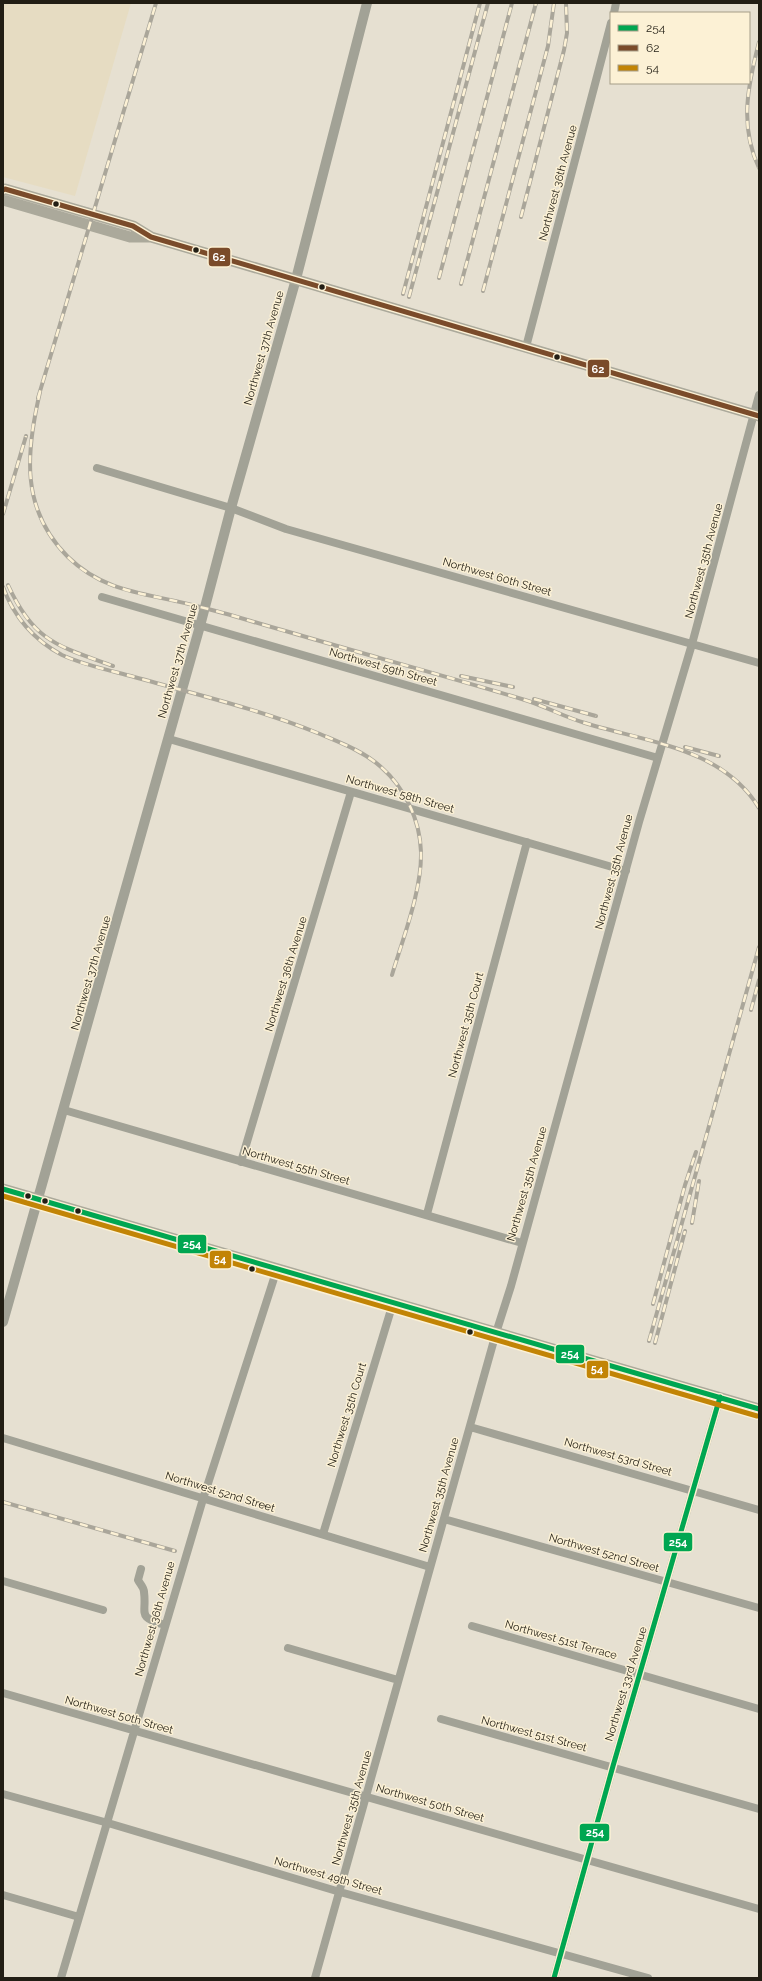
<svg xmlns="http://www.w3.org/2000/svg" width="762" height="1981" font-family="Raleway,sans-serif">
  <rect width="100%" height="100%" fill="#e6e0d1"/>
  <!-- built -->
  <path fill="#e6dcc2" d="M3,3H131L75,196L3,177Z"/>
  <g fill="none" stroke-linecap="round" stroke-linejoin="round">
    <!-- minor -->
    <path stroke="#a2a296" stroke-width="8" d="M614,13L616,3
      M526,347L611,23
      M97,468L231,508L286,529L759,663
      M102,597L658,758
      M169,739L626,871
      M64,1110L522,1243
      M241,1162L351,792
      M427,1214L527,842
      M470,1427L759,1510
      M3,1438L430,1567
      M444,1519L759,1608
      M323,1534L393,1303
      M141,1569L138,1580C140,1584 144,1587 144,1592C147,1614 136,1617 165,1625
      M3,1581L103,1610
      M472,1626L759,1709
      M288,1648L398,1680
      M3,1693L759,1909
      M441,1719L759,1809
      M3,1794L108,1823L340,1892L648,1978
      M3,1895L79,1917
      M61,1978L203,1499L277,1269
      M315,1978L496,1333L511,1286L639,822L692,644L759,395
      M554,1978L613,1766L720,1397"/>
    <!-- tertiary -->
    <path stroke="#a2a296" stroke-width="10" d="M3,1322L200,626L231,508L296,279L367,3"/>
    <!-- secondary -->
    <path stroke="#aba99b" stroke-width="11" d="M3,190L5,189L133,226L151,237L759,416
      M3,200L130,237H150
      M3,1189L759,1409"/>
    <!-- rail casing -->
    <g stroke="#aaa69a" stroke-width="4">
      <path id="rail" d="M759,42C748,85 739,126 759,168
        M521,217L564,50L567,33L566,3
        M439,278L512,3
        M461,284L536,3
        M483,291L548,46L554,3
        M403,294L480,3
        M409,297L488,3
        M40,392C26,452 20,509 68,557C107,595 151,593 200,607C230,614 259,624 289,632C367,655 446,676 525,700C545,706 564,717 585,723C646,742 723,748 759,808
        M38,398L156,3
        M3,514L26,436
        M8,585C34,642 58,646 113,666
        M3,587C14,617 34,640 62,655C84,665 108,670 131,676C194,694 259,709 320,734C341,743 363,751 381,767C405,788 420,820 421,852C422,890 403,938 392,975
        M461,676L513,687
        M534,699L596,716
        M685,747L719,756
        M751,1010L759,980
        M692,1223L699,1181
        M653,1304L685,1185L696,1152
        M649,1341L759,947
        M655,1343L685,1231
        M3,1502L175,1551"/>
    </g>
    <!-- rail -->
    <use href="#rail" stroke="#fcf1d5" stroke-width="2.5" stroke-dasharray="8" stroke-linecap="butt"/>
    <!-- bus-1 casing -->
    <g stroke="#fcf1d5" stroke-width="8">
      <path id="bus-1" d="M3,1189L759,1409
        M554,1978L613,1766L720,1397"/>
    </g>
    <!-- bus-2 casing -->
    <g stroke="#fcf1d5" stroke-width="8">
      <path id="bus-2" d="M3,190L5,189L133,226L151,237L759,416"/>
    </g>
    <!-- bus-3 casing -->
    <g stroke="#fcf1d5" stroke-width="8">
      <path id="bus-3" d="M3,1196L757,1416"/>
    </g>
    <!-- bus-1 -->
    <use href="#bus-1" stroke="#00a651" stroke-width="5"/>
    <!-- bus-2 -->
    <use href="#bus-2" stroke="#7a4b2a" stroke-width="5"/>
    <!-- bus-3 -->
    <use href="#bus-3" stroke="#c28405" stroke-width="5"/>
  </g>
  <!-- markers -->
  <g fill="#221e14" stroke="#fcf1d5" stroke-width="1.5">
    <circle cx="56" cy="204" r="3.5"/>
    <circle cx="196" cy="250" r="3.5"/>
    <circle cx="322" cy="287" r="3.5"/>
    <circle cx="557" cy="357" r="3.5"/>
    <circle cx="28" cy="1196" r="3.5"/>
    <circle cx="45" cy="1201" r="3.5"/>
    <circle cx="78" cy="1211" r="3.5"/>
    <circle cx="252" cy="1269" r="3.5"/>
    <circle cx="470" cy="1332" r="3.5"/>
  </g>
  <g text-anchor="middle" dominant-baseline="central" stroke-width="3" stroke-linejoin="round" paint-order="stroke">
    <!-- street labels -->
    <g font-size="11" fill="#221e14" stroke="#fcf1d5">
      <text transform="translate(558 183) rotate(-75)">Northwest 36th Avenue</text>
      <text transform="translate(264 348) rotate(-74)">Northwest 37th Avenue</text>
      <text transform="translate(704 561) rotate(-75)">Northwest 35th Avenue</text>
      <text transform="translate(497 577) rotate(16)">Northwest 60th Street</text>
      <text transform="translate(178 661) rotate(-74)">Northwest 37th Avenue</text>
      <text transform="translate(383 667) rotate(16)">Northwest 59th Street</text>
      <text transform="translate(400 794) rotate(16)">Northwest 58th Street</text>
      <text transform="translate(614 872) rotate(-75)">Northwest 35th Avenue</text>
      <text transform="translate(91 973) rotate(-74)">Northwest 37th Avenue</text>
      <text transform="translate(286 974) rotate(-73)">Northwest 36th Avenue</text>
      <text transform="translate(466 1025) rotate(-75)">Northwest 35th Court</text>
      <text transform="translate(296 1166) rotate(16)">Northwest 55th Street</text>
      <text transform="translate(527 1184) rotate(-74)">Northwest 35th Avenue</text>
      <text transform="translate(347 1415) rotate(-73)">Northwest 35th Court</text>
      <text transform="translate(618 1457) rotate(16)">Northwest 53rd Street</text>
      <text transform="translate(220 1492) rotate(17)">Northwest 52nd Street</text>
      <text transform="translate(439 1495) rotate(-74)">Northwest 35th Avenue</text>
      <text transform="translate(604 1553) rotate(16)">Northwest 52nd Street</text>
      <text transform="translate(155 1619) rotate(-74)">Northwest 36th Avenue</text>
      <text transform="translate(561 1640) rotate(16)">Northwest 51st Terrace</text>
      <text transform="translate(626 1684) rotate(-73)">Northwest 33rd Avenue</text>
      <text transform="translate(119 1715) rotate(16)">Northwest 50th Street</text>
      <text transform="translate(534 1734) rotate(15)">Northwest 51st Street</text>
      <text transform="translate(430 1803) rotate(16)">Northwest 50th Street</text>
      <text transform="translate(352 1808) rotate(-74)">Northwest 35th Avenue</text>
      <text transform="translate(328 1876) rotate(16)">Northwest 49th Street</text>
    </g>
  </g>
  <g stroke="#fcf1d5" stroke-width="1.5">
    <rect x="208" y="247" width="23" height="20" rx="4" fill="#7a4b2a"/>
    <rect x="587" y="359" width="23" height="19" rx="4" fill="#7a4b2a"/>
    <rect x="177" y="1234" width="30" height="20" rx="4" fill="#00a651"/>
    <rect x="209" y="1250" width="23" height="19" rx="4" fill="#c28405"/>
    <rect x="555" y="1344" width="30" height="20" rx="4" fill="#00a651"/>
    <rect x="586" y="1360" width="23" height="19" rx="4" fill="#c28405"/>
    <rect x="663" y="1532" width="30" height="20" rx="4" fill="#00a651"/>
    <rect x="579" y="1823" width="31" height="19" rx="4" fill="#00a651"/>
  </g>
  <g font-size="11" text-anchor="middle" font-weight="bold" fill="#fff">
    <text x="219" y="261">62</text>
    <text x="598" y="373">62</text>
    <text x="192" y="1248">254</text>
    <text x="220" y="1263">54</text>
    <text x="570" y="1358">254</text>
    <text x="597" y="1373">54</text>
    <text x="678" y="1546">254</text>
    <text x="595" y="1836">254</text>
  </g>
  <!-- border -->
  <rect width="762" height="1981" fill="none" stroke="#221e14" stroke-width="8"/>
  <!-- legend -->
  <rect x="610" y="12" width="140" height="72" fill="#fcf1d5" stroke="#a59d88"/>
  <rect x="618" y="25" width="20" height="6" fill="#00a651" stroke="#a59d88"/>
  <text x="646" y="32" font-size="12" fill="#221e14">254</text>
  <rect x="618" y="45" width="20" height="6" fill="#7a4b2a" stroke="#a59d88"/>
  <text x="646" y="52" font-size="12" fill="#221e14">62</text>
  <rect x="618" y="65" width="20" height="6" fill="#c28405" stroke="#a59d88"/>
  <text x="646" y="72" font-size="12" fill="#221e14">54</text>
</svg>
